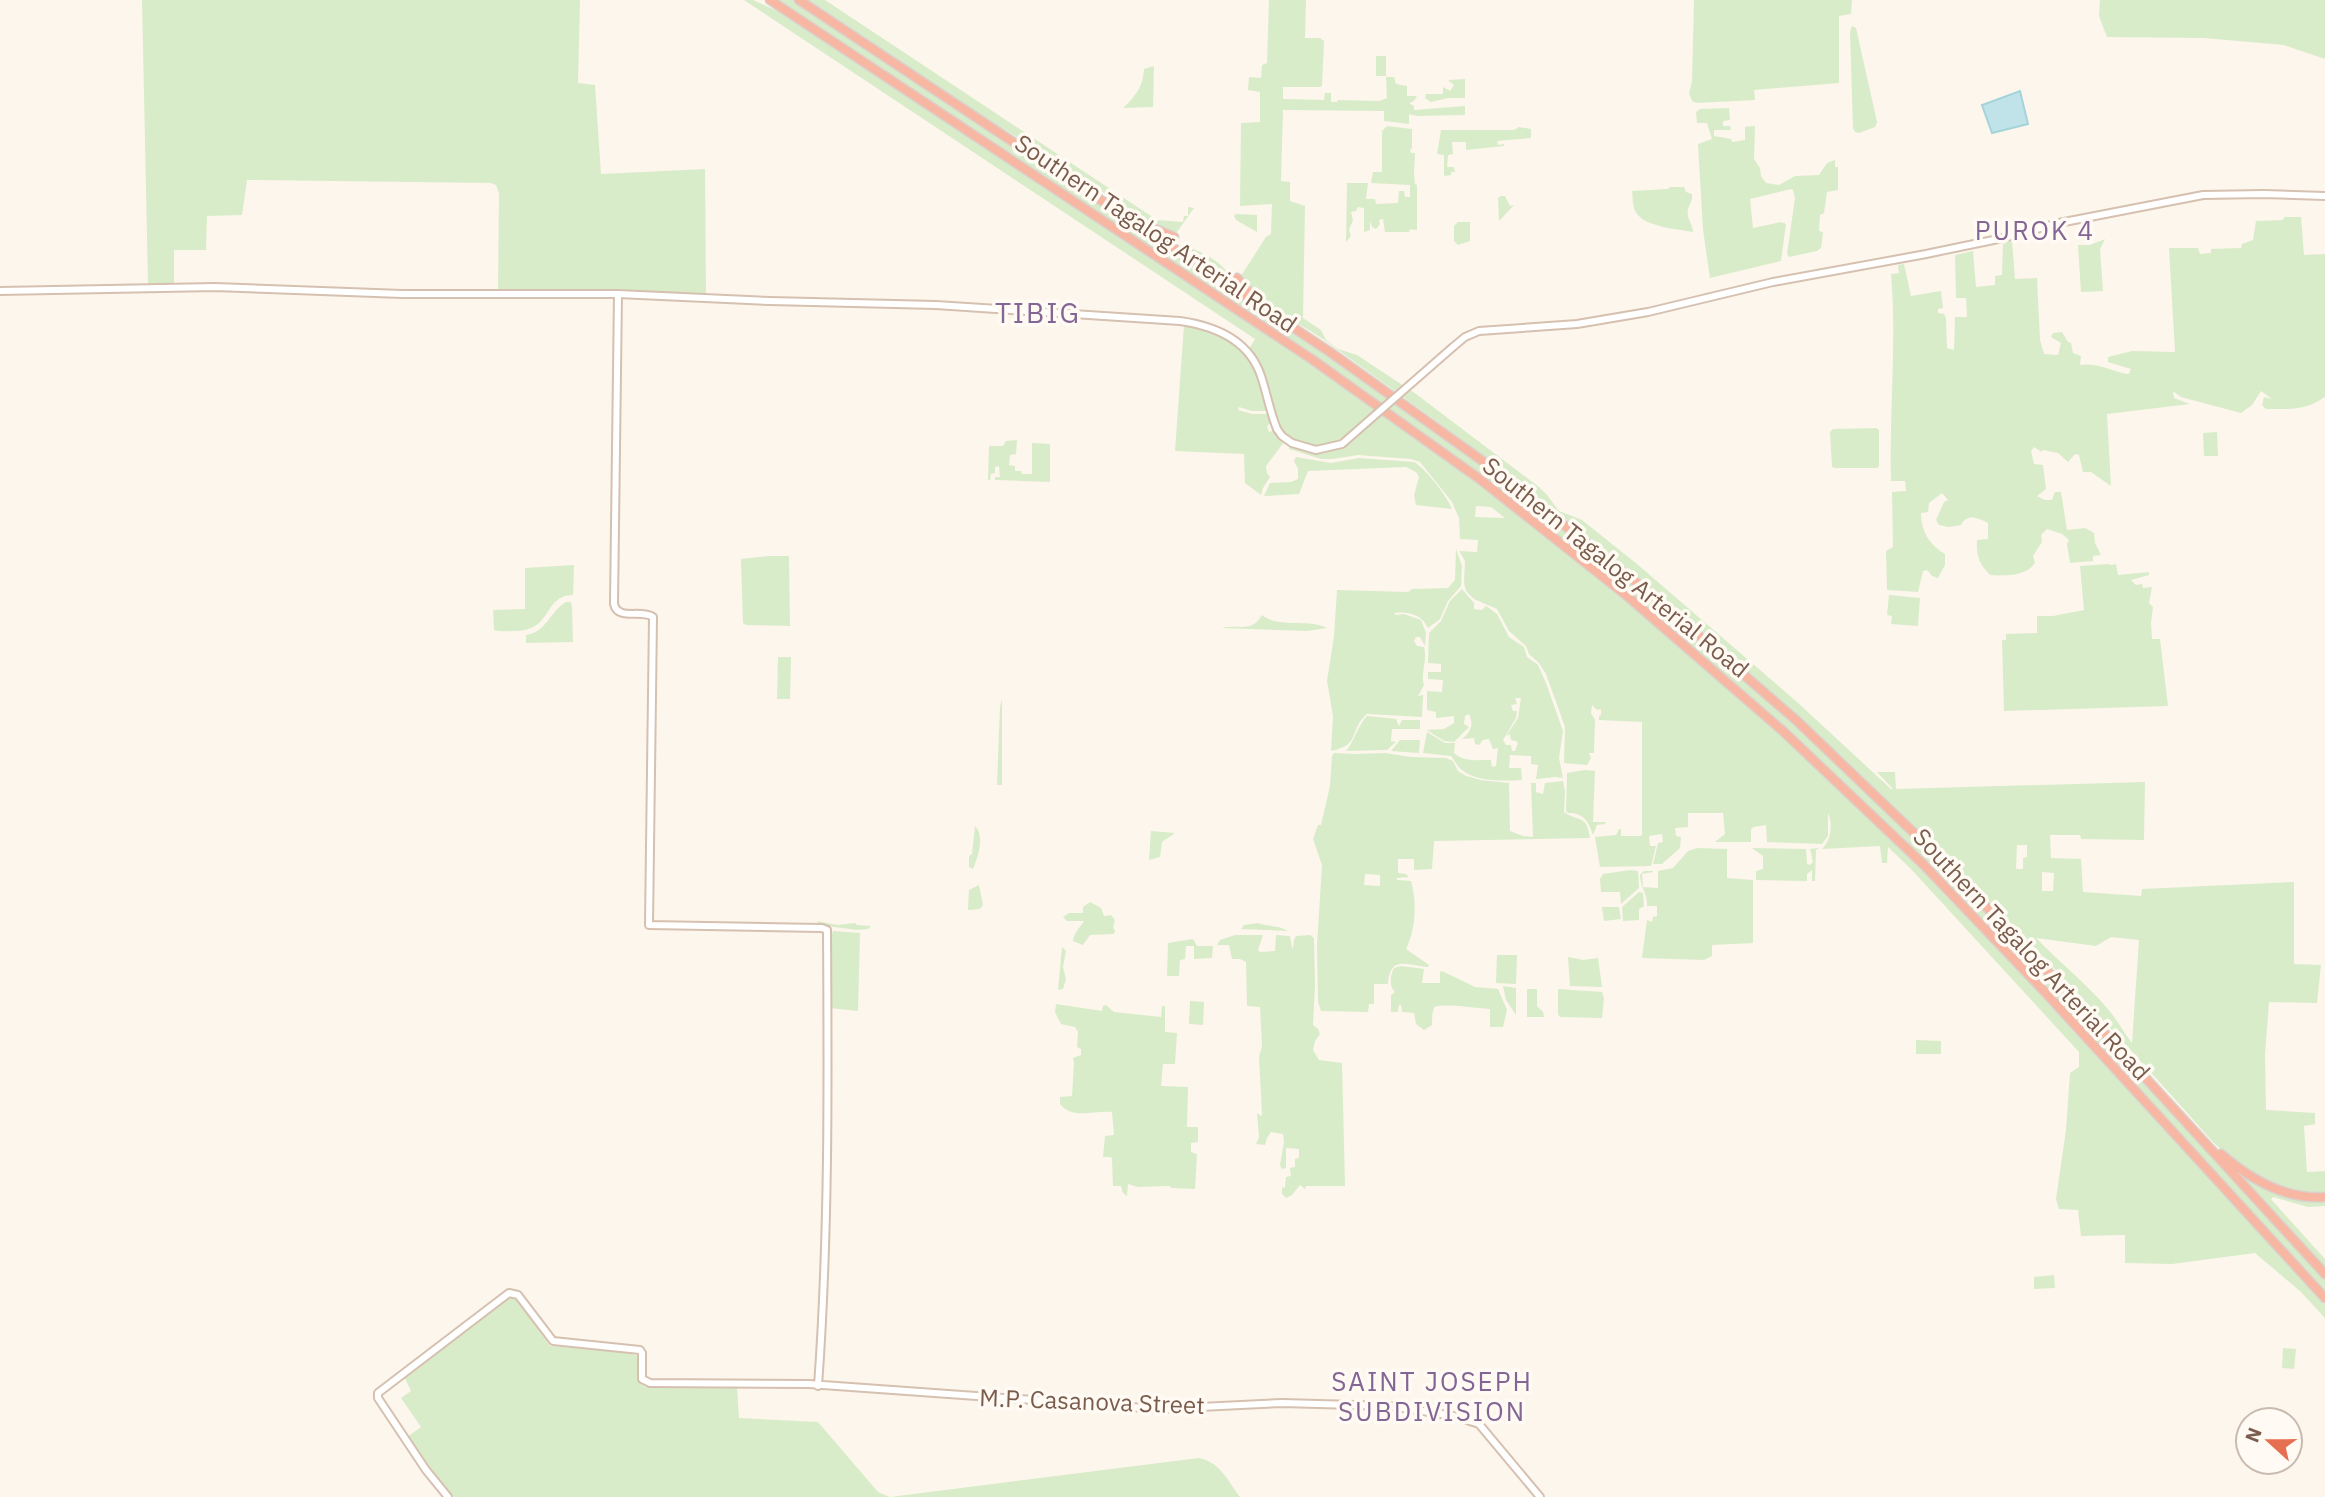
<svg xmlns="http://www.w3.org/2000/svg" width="2325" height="1497" font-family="'IBM Plex Sans',sans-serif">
  <rect width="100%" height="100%" fill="#fdf6ec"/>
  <!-- green -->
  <path fill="#d8ecc9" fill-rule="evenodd" d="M142,0H580L578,83L595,85L601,174L705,169L706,296L498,291L499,193L496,185L491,183L247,180L242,215L207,216L206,250H174V283L148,284Z
    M744,0H753L788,16L1316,366L1477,481L1623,597L1839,787L1945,891L2325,1305V1318L2301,1292L2255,1253L2172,1264L2125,1263V1235L2081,1236L2078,1210L2059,1209L2056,1199L2066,1130L2070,1073L2079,1067V1052L1911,869L1888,847L1887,863H1882L1880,846L1822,849C1831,840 1833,824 1828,813V836L1822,844L1767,842L1766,825L1754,827L1751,829V842H1715L1725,834L1723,813H1688V827L1675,828L1676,836L1681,837L1680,848L1662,864H1653L1658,843L1663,842L1662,834L1649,836L1650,846H1656L1651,866L1600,867L1595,837L1616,835L1619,829H1621V836H1641L1642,834V722L1599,720V716L1601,715V709L1597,710L1592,705L1591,713L1595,720L1594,753H1589L1591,758L1587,765L1564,763L1565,727L1546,674L1539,663L1529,654L1526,646L1509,631L1497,609L1474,599L1466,591L1464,583L1465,561L1459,551L1477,552L1478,540L1460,539L1459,518L1452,502L1420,462L1411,459L1358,455L1333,459H1321L1289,449V446C1330,462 1344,447 1375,421L1368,417L1335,443L1311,446L1288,437L1279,426L1262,368L1249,349L1255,339ZM1476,506L1491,507L1505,518L1475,517Z
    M776,0H794C1081,193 1378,372 1645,592C1746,676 1843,764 1935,857C2069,993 2195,1138 2325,1278V1293L1919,855L1864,801L1782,725L1483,478L1304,350Z
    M806,0H825L1157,220L1183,222L1184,216H1188V207L1194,208L1177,232L1154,227L1066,167L966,106Z
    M1269,0H1306L1305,38H1320L1324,41L1322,86L1319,87H1283V99L1324,100L1325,93H1331V102H1337L1338,100L1379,101L1387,98L1386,77H1394L1396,84L1407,86V96H1417L1414,101L1409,103L1414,106V110L1465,106V115L1417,116L1409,114V124L1384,121V111L1283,110L1281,181L1290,182V201L1305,206L1303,318L1321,330L1326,340L1338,349L1357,355L1416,394L1539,487L1547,495L1559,511L1582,520L1637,564L1797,702L1891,789H1893L1877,772H1895L1896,789L2145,782L2144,840L2081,839L2080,835H2050L2051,858L2081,859L2083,892L2141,896L2142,889L2294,882V964L2321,965L2317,1003L2269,1002L2265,1055L2266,1110L2315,1113V1124L2304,1126L2307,1172L2325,1171V1195L2282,1190L2239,1167L2213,1142C1983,881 1732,637 1450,431C1408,400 1365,370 1323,339C1299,322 1252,302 1241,276L1266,237L1271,234L1272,204L1240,206L1241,123L1260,122V92L1248,90L1249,77L1261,78L1262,65L1267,63ZM2017,845H2027V857L2023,858V869H2016ZM2042,872L2054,873L2053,891H2042ZM2111,937L2139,940L2132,1043C2123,1032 2117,1019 2107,1008C2085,982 2059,962 2036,938L2096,946Z
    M1694,0H1852L1851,14L1839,16V83L1754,90L1755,100L1697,103L1692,101L1689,93L1692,82Z
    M2100,0H2325V59L2284,45L2204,38L2107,37L2099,16Z
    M1852,26L1856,28L1877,122L1875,127L1859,133L1855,132L1853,128L1850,32Z
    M1376,56H1386V76H1376Z
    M1154,66L1153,107L1123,108C1136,96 1143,86 1144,69Z
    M1465,79V98H1448L1431,102L1425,98L1426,94H1443V87L1450,91L1454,85L1448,80Z
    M1729,108L1730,120L1723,121V126H1730L1731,130H1714V136L1731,139L1732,142L1745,140V127L1755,126L1754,159L1760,168L1761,176L1766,183L1779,185L1795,176L1819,175L1827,163L1835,160V167H1838V190L1827,192L1824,213L1820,215L1819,231L1823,232L1821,248L1817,251L1789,257L1787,254L1795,198L1793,190L1791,189L1750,199L1753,228L1781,222L1786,224L1781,261L1710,278L1703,230L1698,144L1712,139L1707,123H1697L1696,112L1700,109Z
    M1387,126L1412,129V148L1410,150L1411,153H1415L1414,174L1415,184L1417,185V230L1410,229L1409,232H1385L1383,219L1379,220L1380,224L1376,229L1372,227L1370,221V230L1364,232V208L1358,207L1356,211L1351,212L1353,220L1349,230L1351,236L1346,242L1347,183H1368L1366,199H1375L1376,204L1398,203L1399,191H1404L1405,197H1410V185L1371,183L1373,172H1382V131Z
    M1519,127L1531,129V138L1497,141L1498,145L1504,144V146L1466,150V142H1452L1453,154L1448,155L1447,167H1454L1455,172H1451V175L1444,176V155L1437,154L1441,130H1514Z
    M1670,187H1684L1686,192L1692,194C1693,202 1689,204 1688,210C1686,218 1693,224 1693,232C1677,229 1647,227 1637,214C1632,208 1633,198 1632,191L1668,189Z
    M1501,196H1505L1510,206L1514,205L1499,221L1498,198Z
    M1236,214L1257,215V232L1236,220L1234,216Z
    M2284,217H2301L2304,255L2325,254V397C2304,411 2290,409 2266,409L2262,405L2264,397L2272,399L2261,391L2252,405L2241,413L2181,397L2173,391L2174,398L2190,404L2107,414L2111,486L2091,472H2083L2079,455L2075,454L2068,462L2058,453L2043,450L2042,452L2034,447L2031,451L2034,464L2043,465L2046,489L2037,496L2045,500H2052L2055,492H2061L2067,530L2085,528L2094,533L2095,543L2101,555L2093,556V561L2070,563L2067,544L2069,540L2062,534L2047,529L2041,535L2042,542L2033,556L2035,563C2025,577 2006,576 1990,575C1979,564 1976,555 1977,540L1988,539V523C1978,518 1967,513 1961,525L1949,527L1939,525L1936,520L1944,502L1948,500L1942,493L1929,503L1928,512L1921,513C1921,531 1929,545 1945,554V565L1938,578L1932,576L1927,570L1923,571L1918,592L1887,590L1886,551L1893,547L1892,492L1906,491L1905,481H1891C1889,412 1897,343 1891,274L1899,273L1898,265L1904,264L1911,296L1941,291L1943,308L1938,309V313L1944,314L1946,318L1947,348L1954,350L1955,317H1967L1966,298H1956L1955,255L1973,251L1976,287L1995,285V276L2002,275L2003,244L2012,240L2015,279L2037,278L2040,340L2044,354L2058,355L2061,343L2051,337L2053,333L2062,332L2068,342L2071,343L2073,353L2081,356L2080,365C2098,362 2112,372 2129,374L2131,369L2108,362V357L2132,351L2175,352L2169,248H2198L2200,254L2211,253V249L2241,248L2242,244L2253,240L2256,221L2283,220Z
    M1458,222H1470V241L1458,245L1454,241V226Z
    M2105,239L2100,249L2103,291L2081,292L2078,245H2090Z
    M1181,245C1200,250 1226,262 1232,282L1179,246Z
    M1184,325C1213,330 1244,341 1257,371C1262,382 1264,396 1267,409L1266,411H1252L1239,407L1238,410L1252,414H1269L1271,423L1267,426L1269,432L1275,430L1284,442L1266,466L1267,473L1270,477L1263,488L1261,495L1245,483L1244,454L1175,451Z
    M1876,428L1879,430V466L1877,468H1835L1832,467L1830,432L1833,429Z
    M2217,432L2218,456H2204L2203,433Z
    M1017,440L1016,454L1010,455L1009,465L1015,466V471H1021L1022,474H1032V443L1050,444V482L995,480V477H1000L999,466L995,467V473L991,474L990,480H988L989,446H1003L1006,441Z
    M1296,457L1331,463L1359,458L1414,462C1426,469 1447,496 1452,509L1416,505L1414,495L1419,477L1416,472L1406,467L1308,471L1299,494L1264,496L1270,483L1291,482L1298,479V469L1294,461Z
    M1456,549L1462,566L1461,586L1448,601L1440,619L1428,628C1422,615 1409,611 1395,613V615L1404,614L1421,620L1426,633L1425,646L1420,637H1416L1414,641L1417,646L1424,647C1428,660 1420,674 1424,685L1418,696L1423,695V697L1422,717L1367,714C1348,730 1362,745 1331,751L1333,716L1327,681L1334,636L1337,590L1408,592L1412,589L1448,588L1455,580Z
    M769,556H789L790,626L746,625L743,623L741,559Z
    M2108,564L2111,565L2116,564L2118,575L2149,572V575L2131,580L2136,585L2142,584L2143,588L2152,587L2149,603L2153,607L2151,623L2152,639H2160L2168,706L2004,711L2002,640H2006V634L2037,633V616H2053L2084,610L2080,566Z
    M574,565L573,595C542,596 554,630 516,631C509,631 501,632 494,630L493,610L525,609V568Z
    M1462,589L1474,603V609L1482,610L1486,606L1497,614L1509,637L1524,647L1527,657L1538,665L1546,683L1563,731L1559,758L1563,778L1555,777L1536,779L1538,765L1531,764V756L1510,755L1509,768H1521L1522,780C1504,781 1476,782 1462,770C1457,766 1455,761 1451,756L1423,753L1427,732L1445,743H1455L1454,753C1463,762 1478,760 1491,760L1492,767L1496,766L1498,748L1493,749L1489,739L1483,740L1479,745L1475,744L1474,738L1462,739C1471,732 1474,724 1469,714L1465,716L1464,724L1469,727L1454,742L1444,741L1427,730L1444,729L1454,723V716L1436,718V712L1427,710V691L1442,692L1443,680L1428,679V672H1441V664L1428,663L1429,633L1441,621L1450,601ZM1515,698H1521L1518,718L1506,736L1510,734L1511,740L1516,741L1518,743L1515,751H1512L1511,745H1506L1503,740L1516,718L1517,711H1513L1511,705L1517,704Z
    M1889,595L1920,598L1918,626L1891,624L1892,616L1887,615Z
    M566,602H571L572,606L573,642L526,643V635C547,632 549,612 566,602Z
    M1262,615C1280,629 1307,618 1327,628L1307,631L1222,628C1239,624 1252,633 1262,615Z
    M778,657H791L790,699H777Z
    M1002,699V785H997L1000,707Z
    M1367,716L1396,719L1399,726L1402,720H1420V729H1392L1391,741L1396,742L1387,750L1346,751C1354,742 1358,725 1367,716Z
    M1400,740H1420L1419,753L1391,751Z
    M1334,753L1354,754L1385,753L1411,757L1446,758L1453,761L1458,771L1466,776L1481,780L1509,783L1510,831L1523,836L1533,837L1531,783H1536V792L1543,794L1545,783L1563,781L1565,792L1564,812C1578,822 1587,814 1590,838L1434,841L1432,869L1414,870V859H1398V873L1406,874L1409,877L1397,878V880L1411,881C1417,904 1416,927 1406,949L1429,965L1428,967C1406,965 1390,955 1388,984H1374V1004H1369L1368,1012L1321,1011L1318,1002L1317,945L1322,865L1313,839L1318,825H1321L1330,786L1332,756ZM1365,874L1380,875V886L1364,885Z
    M1585,770L1595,771L1593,822H1606L1605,824L1597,825L1593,835C1588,821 1584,813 1568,813L1566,811L1567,773Z
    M975,826C985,836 978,857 973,869L969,867V856L972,854Z
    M1151,831L1175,833L1162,842L1160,857L1149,860Z
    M1697,848L1727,849V878L1753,880V943L1712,945V956L1704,960L1642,958L1647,920L1652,922L1653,917L1657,916V906H1647C1648,894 1640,887 1640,875L1644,871H1653V872L1642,874L1643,887L1658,888V871L1673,868L1688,851Z
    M1752,848L1806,849L1807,864L1810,865L1813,862L1810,849L1819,848L1816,850L1815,881H1812V870L1807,874V881L1756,880V871L1763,869V856Z
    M1630,870L1638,871L1639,888L1621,904L1620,892H1601L1600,879L1603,874Z
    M979,885L983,905L980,909L968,910L969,890Z
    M1639,892L1643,893L1644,906L1639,909V920L1623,921L1622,907Z
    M1090,902L1101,908L1104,916L1111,915L1115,920L1113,927L1115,931L1114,934L1090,935L1083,945L1073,941C1074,932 1080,928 1084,921H1067L1063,917L1069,913H1083V907Z
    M1602,907H1619L1621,919L1604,921Z
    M817,921L838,925L855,923L857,925L871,926L868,929L857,930L819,925Z
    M1258,923C1268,927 1278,925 1288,931L1241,929L1244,925Z
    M833,931L860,933L858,1011L830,1008V941Z
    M1235,935H1263L1258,950L1260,952L1275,951L1276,935L1290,936L1292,948H1293L1294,940L1296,936L1310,935L1314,938L1315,987L1313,1025L1318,1029L1320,1034L1315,1041L1313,1050L1319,1060L1342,1063L1345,1186H1306L1305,1189L1300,1185L1292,1195L1286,1198L1282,1194V1188L1285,1187L1286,1177L1291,1176L1290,1168L1295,1167V1159L1299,1158V1149L1286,1148V1168L1282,1169L1280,1165L1284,1142L1283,1134L1271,1132L1267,1138L1265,1145L1256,1144L1259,1137L1257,1113L1261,1116L1262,1114L1259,1057L1262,1046L1260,1007L1247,1006L1246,962L1240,959H1232L1229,945H1217L1220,940Z
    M1193,939L1197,946H1213L1212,958L1194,959V946H1186L1185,959L1180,960L1179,976H1167L1168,943Z
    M1062,947L1066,951L1063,967L1066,979L1063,989L1058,990Z
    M1497,955H1517L1516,984L1496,983Z
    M1568,957L1583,960L1598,958L1602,987L1570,986Z
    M1401,966L1424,969L1422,983H1440V972L1442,971L1475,987L1498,989L1507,1010L1503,1027H1490V1009C1480,1009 1438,1002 1434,1008C1432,1012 1432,1021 1432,1025L1424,1030L1416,1024L1414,1013L1402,1012L1401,1005H1399L1398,1012H1391V995L1395,992C1389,987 1390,975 1394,968Z
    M1503,986L1516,988V1015L1506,1000Z
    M1527,989H1537V1006L1543,1012L1544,1017H1527Z
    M1558,989L1602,992L1604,998L1602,1018L1560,1017L1558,1014Z
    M1190,1001L1204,1002L1203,1025L1189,1024Z
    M1056,1004L1102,1011L1103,1006L1106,1005L1114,1012L1161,1017L1162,1006H1165V1032L1177,1033L1175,1064H1163L1161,1086L1188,1087L1187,1127H1198V1142L1191,1143V1152L1197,1154L1195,1189L1172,1188L1169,1186L1138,1187L1128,1184L1127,1196L1123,1193L1121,1186H1113L1112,1159L1111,1157H1103L1105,1136L1114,1135L1112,1112C1094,1110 1073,1120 1060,1104V1097L1072,1096L1074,1063L1073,1058L1081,1055V1049L1077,1047L1078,1032L1075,1027L1061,1024L1055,1012Z
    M1916,1040L1941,1041V1054H1916Z
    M2237,1172L2248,1178L2325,1200V1206L2308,1207L2273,1197L2271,1199L2325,1259V1267Z
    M2054,1275L2055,1288L2034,1289V1277Z
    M510,1294L516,1297L550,1346L626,1352L638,1356L639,1382L645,1387H737L739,1418L818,1422L878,1492L890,1497L1199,1458C1220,1462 1228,1481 1240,1497H454L431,1473L407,1437L421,1427L401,1398L411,1391L404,1376Z
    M2283,1348L2296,1349L2294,1369L2282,1368Z"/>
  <!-- water -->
  <path fill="#bfe3e8" stroke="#a5d3da" stroke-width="2" d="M2020,91L2028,124L1992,133L1982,105Z"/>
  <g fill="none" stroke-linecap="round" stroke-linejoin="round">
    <!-- secondary casing -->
    <g stroke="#d6c0b0" stroke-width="10">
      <path id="secondary" d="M0,291L215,287L402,294H618L770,301L936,305L1180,321C1215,326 1249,340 1261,376C1267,394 1270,412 1277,429L1282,436L1292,443
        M618,294L614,604C618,621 641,609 653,617L649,925L822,928L827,930C828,1082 829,1234 818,1386
        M1453,347L1465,337L1479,331L1577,324L1648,312L1773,282L1926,254L2003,238L2059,223L2203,195L2264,194L2325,196
        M448,1497L426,1470L378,1398V1393L509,1293L518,1295L553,1341L640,1350L642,1353V1379L650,1383L809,1384L1159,1409L1282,1403L1391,1406L1454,1416L1479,1424L1540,1497"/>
    </g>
    <!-- highway casing -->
    <g stroke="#dad1cd" stroke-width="11">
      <path id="highway" d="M770,0L1313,360L1481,480L1626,595L1784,732L1924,865L2043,990L2325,1298
        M799,0L1330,352L1491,467L1647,591L1796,720L1936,854L2054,978L2325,1274
        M1148,226L1174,237
        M1237,278L1247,290L1259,300
        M2221,1154C2250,1179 2285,1200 2325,1197"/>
    </g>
    <!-- secondary -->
    <use href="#secondary" stroke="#fff" stroke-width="6"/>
    <!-- highway -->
    <use href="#highway" stroke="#f7b7a3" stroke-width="8"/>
    <!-- secondary-bridge casing -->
    <g stroke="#d6c0b0" stroke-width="10" stroke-linecap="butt">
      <path id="secondary-bridge" d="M1292,443L1316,450L1342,444L1453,347"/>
    </g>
    <!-- secondary-bridge -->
    <use href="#secondary-bridge" stroke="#fff" stroke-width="6"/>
  </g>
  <g text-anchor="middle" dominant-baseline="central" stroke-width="7" stroke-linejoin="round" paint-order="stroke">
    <!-- street labels -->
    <g font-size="24" fill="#7a5c4d" stroke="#fffaf3">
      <text transform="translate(1156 233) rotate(34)">Southern Tagalog Arterial Road</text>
      <text transform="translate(1616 567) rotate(39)">Southern Tagalog Arterial Road</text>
      <text transform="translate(2032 954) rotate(47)">Southern Tagalog Arterial Road</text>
      <text transform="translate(1092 1401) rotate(2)">M.P. Casanova Street</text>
    </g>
    <!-- neighbourhood labels -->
    <g font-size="26" letter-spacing="2" fill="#846695" stroke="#fffaf3">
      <text x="2035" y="230">PUROK 4</text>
      <text x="1432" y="1381">SAINT JOSEPH<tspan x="1432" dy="30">SUBDIVISION</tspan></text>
    </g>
    <!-- quarter labels -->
    <g font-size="28" letter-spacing="2" fill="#846695" stroke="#fffaf3">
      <text x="1038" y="312">TIBIG</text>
    </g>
  </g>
  <!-- north arrow -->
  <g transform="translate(2269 1441) rotate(291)"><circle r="33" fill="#fffaf3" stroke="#cabbb1" stroke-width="2"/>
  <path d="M0-5L12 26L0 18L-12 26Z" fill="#e76f51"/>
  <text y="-10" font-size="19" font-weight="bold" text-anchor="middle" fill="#7a5c4d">N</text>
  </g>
</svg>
